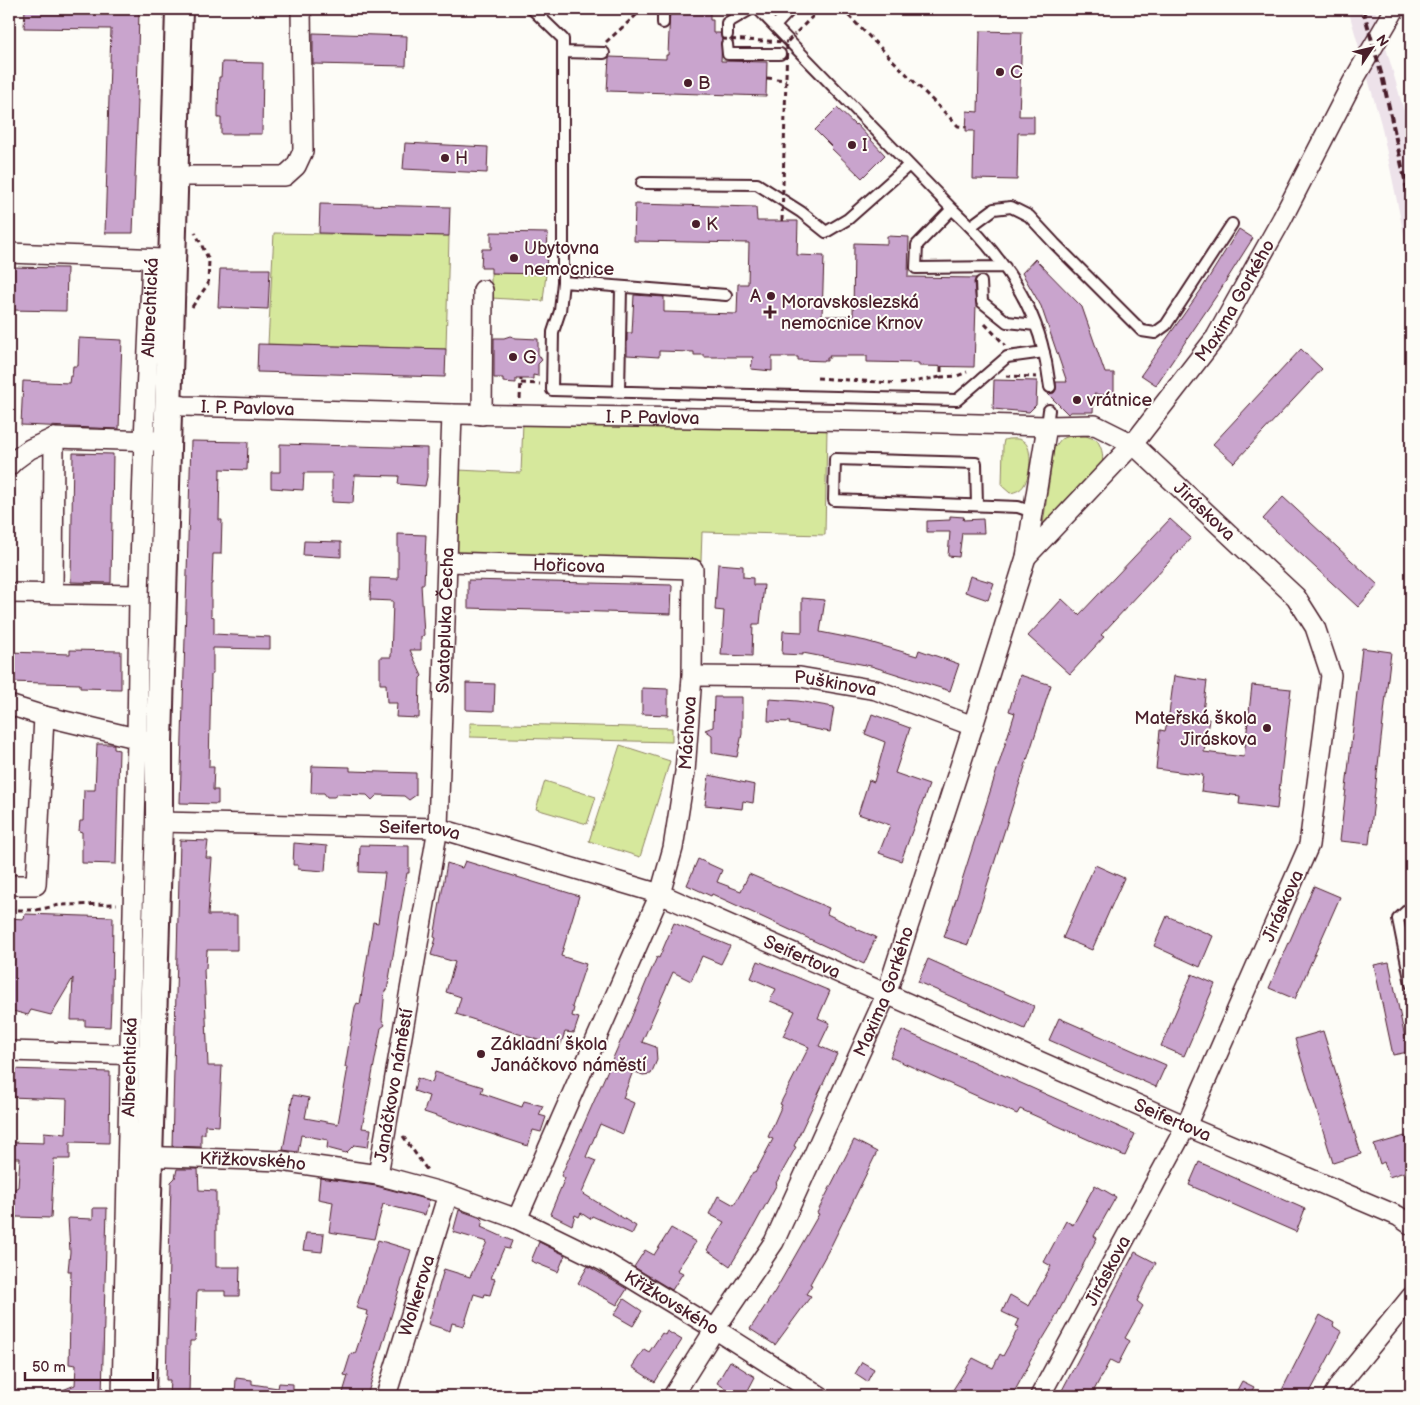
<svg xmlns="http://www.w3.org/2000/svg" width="1420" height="1405" font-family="'Balsamiq Sans',sans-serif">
  <rect width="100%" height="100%" fill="#fdfcf7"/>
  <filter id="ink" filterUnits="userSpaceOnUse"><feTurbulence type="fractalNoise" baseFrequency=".02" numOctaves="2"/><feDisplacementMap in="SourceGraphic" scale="10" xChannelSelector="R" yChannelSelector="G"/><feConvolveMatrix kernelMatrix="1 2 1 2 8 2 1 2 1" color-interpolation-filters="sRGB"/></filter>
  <g filter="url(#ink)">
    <!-- built -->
    <path fill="#ede2ea" d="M1348,9H1375L1406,118L1411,144V269L1381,124Z"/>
    <!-- green -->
    <path fill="#d6e89c" stroke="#908464" d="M274,233L449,236L446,349L268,344Z
      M491,273L546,274L543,301L491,298Z
      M523,422L827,428L825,535L702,532L701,561L458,555L453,553L458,470L521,473Z
      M1070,436H1086L1097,440C1103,450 1104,457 1101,469L1046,527L1043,524L1054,448L1061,439Z
      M1008,439C1013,439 1019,438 1023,441C1034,447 1030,476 1024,485C1021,490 1016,492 1010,493L1002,486L1003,445L1004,440Z
      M470,723L672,728V742L470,737Z
      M620,745L670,761L640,857L589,841Z
      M545,781L596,797L587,824L536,809Z"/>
    <!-- building -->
    <path fill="#c9a4cd" stroke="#4a1f2b" d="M25,9H139L137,100H138L133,233H105L111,29L24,28Z
      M670,9H710V20H713V33H720L722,39L721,61L767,62L766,96L607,91L609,57L666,59V55H668Z
      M980,31L1022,32L1019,116H1034V133H1018L1017,180L973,179L974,131H966L967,111L978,112Z
      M313,33L407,36L406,66L313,64Z
      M222,62L263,63L262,134H221V118H218V108L219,77H221Z
      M837,108L855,125L856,124L885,155L862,178L831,148L832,147L815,130Z
      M405,143L488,147L487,173L403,169Z
      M320,204L450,207L449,236L319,233Z
      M635,204L756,207L757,221H798L797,255L824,256L822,316H853L854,243L887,244V236L909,237L908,277L976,278L974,282L976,304L974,367L919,366V363L867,362V356H829L830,358H827V361L798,360V357H772V371L751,369L753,357H704V355H694V352L659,351V357L627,355V333H632L634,295L664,297V312L737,314L738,284H748L749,243L634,241Z
      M1239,229L1253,238L1217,295L1156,385L1141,375L1201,290Z
      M491,232L548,233L546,274L491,273V268H481L482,249H491Z
      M1035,259L1082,307L1105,373H1114V396L1094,394L1093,412H1071L1068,414L1048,394L1054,393L1056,390V382H1067L1041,306L1022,273Z
      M9,267L67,268L66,311L9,310Z
      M220,269H270L268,309L218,307Z
      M510,336L516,338L538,339V354L542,360L538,364V376L533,375V379H516V383L503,382V378H494V338H504Z
      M79,338L122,340L119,429L21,425L23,381L69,383L70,376H72L73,366H78Z
      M258,344L446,349L445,377L257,372Z
      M1301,349L1322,369L1234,463L1213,444Z
      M994,380L1037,381L1036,405L1029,412L993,409Z
      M191,441L248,442L247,470L220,469L219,520H222L221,554H213L212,584H211V616L214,617V634L270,637V649L213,648V674L211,675L209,767H214L213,790H218V804L180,803Z
      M280,444L427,448V477L425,486L398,484L399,476L355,475L353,503L332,502V473H304L303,490L271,488V472H280Z
      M73,453L113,454L111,583L71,582Z
      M1283,497L1378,585L1358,607L1263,519Z
      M950,516L964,517L963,520L983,519L984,533H962L959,557L948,556L950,532H927V521L950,520Z
      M1170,519L1191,538L1101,635L1104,637L1070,674L1028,636L1062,599L1079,615Z
      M398,534L426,535L424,584H421L424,635L421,637V650H410L422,676L420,678L419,718L396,717L397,703H387L386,684H380V657H391L393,601L370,600L371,578L398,579Z
      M304,541L341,542V557L303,555Z
      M718,564L743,566V577L753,578V585H764L760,624H753L752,656L721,655L724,611L715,610Z
      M970,576L994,583L988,600L965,592Z
      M468,580L672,585L671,614L468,608Z
      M802,598L825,600L820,632L866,641L917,656L919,650L959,664L950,691L871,666L803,653V655L782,654L783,631L802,632Z
      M1362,648L1391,652L1369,844L1340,841Z
      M70,650L121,651V689L80,688V684L9,682V652L70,654Z
      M1020,675L1051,685L968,945L944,937L1015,713L1009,711Z
      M1174,676L1207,681L1202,719H1209L1204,752L1244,757L1252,685L1291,689L1277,809L1239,804L1240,796L1201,791L1203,775L1156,769L1160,730L1165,731L1169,714Z
      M466,683L495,684L494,711L466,710Z
      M642,688L668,689V715L642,714Z
      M714,697H742V734L737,757L712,753V735L705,730L713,727Z
      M769,699L798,701L834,707L830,732L789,724L790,722L768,721Z
      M872,714L910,728L895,773L929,785L901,861L879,853L890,825L858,814L869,780L874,782L885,742L865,734Z
      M97,744H114V749L119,750L116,864L82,863V832L79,831L80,821H83L84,790H95Z
      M312,766L350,767V771L416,773V795L409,800L404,796L377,795L372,800L367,795L338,794L334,797H327L324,793H311Z
      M709,775L755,785L753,803L743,801L742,809L705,805Z
      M180,840L208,841L206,858H212L208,915H237V950H207L206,968L204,969L208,1066H222L219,1126L205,1125V1134H201V1147L172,1146Z
      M294,843L327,846L325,871L298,869V865H293Z
      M360,845L409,846V873H407L387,991L385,990L382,1020L385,1025L381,1028L362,1128L371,1129L368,1147L354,1145L346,1153L327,1148L328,1140L301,1135L298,1152L283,1150L293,1095L309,1098L305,1118L338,1124L348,1067H345L355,1007L357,1003L360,1004L373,922L378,923L385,873L359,872Z
      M698,859L722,870L717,882L741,891L749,874L829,908L827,914L856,928V929L876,937L864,964L712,894L711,896L687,885Z
      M465,861L579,896L561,956L586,964L572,1007L574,1008L572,1016L579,1018L574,1033L565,1032L560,1047L456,1014L461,997L446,992L455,962L431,955L436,938L434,937L447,863L462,868Z
      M1095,865L1124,878L1092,950L1063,938Z
      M1314,886L1340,897L1295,999L1269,988Z
      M25,914L113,917L112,1003H111L110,1027L85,1026V1020H71L73,978L51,1015L31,1010L28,1015L9,1010V918L24,919Z
      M1167,916L1213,936L1200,967L1154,946Z
      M674,923L730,946L721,964L702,956L691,981L673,972L642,1042L656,1047L657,1060L651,1074L643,1075L633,1071L623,1098L634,1103L623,1134L600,1124L586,1157L596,1161L582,1193L636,1226L632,1234L592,1216L590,1219L581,1213L579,1217L575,1215L572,1225L550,1214L565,1178L561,1176L621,1040H622L650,973L657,957L659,958Z
      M928,959L1034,1006L1025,1029L918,982Z
      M758,961L830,991L818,1018L830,1023L819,1046L837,1054L794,1146L796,1147L776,1183L777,1184L748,1237L730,1266L707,1250L724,1222L709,1214L718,1196L734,1205L753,1172L755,1173L773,1139L768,1137L782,1105L780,1104L809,1047L783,1036L795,1011L770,1001L776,989L751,978Z
      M1389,962L1408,1052L1393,1055L1374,965Z
      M1192,974L1215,984L1184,1056L1161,1046Z
      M1059,1018L1166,1065L1156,1087L1049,1040Z
      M902,1030L1135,1134L1125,1156L1020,1109L1017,1114L890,1057Z
      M1323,1031L1361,1154L1333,1163L1295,1039Z
      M9,1069L110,1072L109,1143L70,1142V1159H54L51,1218L17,1217L9,1221V1192L18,1187L20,1158H9V1142L44,1143V1132L66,1134L67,1099L9,1097Z
      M435,1072L483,1087L481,1093L522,1107L524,1101L543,1106L539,1115L546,1117L541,1132L533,1130L528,1146L424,1112L429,1096L414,1091L417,1078L432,1083Z
      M1405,1136L1407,1143L1411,1142V1170L1389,1177L1384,1162L1380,1164L1374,1145Z
      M854,1140L877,1152L832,1244L810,1284L812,1285L806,1294L811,1296L775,1345L750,1329L775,1291L819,1214L817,1213Z
      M1199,1162L1305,1209L1296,1232L1189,1185Z
      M177,1169H198L199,1190L216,1191V1267H240L239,1296H225V1291H197L195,1341H190L189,1396H169L170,1380H166L171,1182L175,1178Z
      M320,1178L376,1186L429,1200L425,1215L383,1204L374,1239L329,1232L333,1202L318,1199Z
      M1095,1185L1116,1197L1094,1236L1097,1238L1053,1322L1029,1362L1030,1363L1012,1396H949L973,1358L993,1368L1000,1354L1003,1356L1019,1327L1016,1326L1019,1320L1002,1312L1010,1295L1029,1306L1051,1266L1044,1262L1066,1221L1073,1225Z
      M93,1208H107L102,1396H48L75,1385L76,1365L69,1364L71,1271H68L70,1252L68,1218L93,1219Z
      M459,1210L481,1218L483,1220L481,1227L512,1241L509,1249L504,1248L491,1278L495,1279L490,1295L485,1294L484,1297L474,1294L464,1326L452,1323L450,1331L428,1324L444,1269L470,1277L487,1242L453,1232Z
      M671,1228L696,1242L677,1270L683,1273L672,1290L634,1267L645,1250L654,1255Z
      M306,1233L324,1234L322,1252L303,1250Z
      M378,1240L411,1250L367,1396H342L348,1376L344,1375L351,1353L355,1354L368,1315H366L367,1311L356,1308Z
      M539,1242L565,1255L558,1272L531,1261Z
      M1135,1252L1156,1263L1137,1301L1143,1306L1125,1338L1130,1341L1118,1364L1110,1360L1091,1396H1059Z
      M588,1266L627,1289L617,1305L578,1283Z
      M624,1299L642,1311L633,1326L614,1315Z
      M1320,1315L1334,1323L1333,1326L1342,1332L1308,1396H1289L1281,1392Z
      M667,1331L682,1340L655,1382L632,1367L644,1349L649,1352L662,1333L665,1335Z
      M730,1361L755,1377L745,1396H728L725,1388L717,1383Z
      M862,1362L874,1369L867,1382L855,1374Z
      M236,1378L252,1380V1384L278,1388L279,1383L293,1384V1396H235Z
      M1242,1381L1254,1387L1249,1396H1234Z"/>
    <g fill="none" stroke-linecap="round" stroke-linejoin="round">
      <!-- service casing -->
      <g stroke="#4a1f2b" stroke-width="14">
        <path id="service" d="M532,9L563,39V282L560,311L553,332L552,390L957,400L1007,357L1044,352
          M758,9L952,209C994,247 1032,297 1044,353C1047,364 1048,376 1050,387
          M663,23V9
          M775,26L791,9
          M727,35V23L751,9
          M727,44L728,54H780
          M563,52L604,53
          M642,183L757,184L801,212L826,232L848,219L909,165
          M952,209L917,245L916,268L1005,267
          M971,226L994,209L1011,207L1029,216L1055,244L1142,331L1155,333L1166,325L1232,224
          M563,282L726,295
          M981,282L982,302L1007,322L1035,325
          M619,391L621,288
          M1047,426L1049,410
          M977,505L976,463L835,459L834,500L1018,507L1033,512
          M1411,907L1398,919L1411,984"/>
      </g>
      <!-- minor casing -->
      <g stroke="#4a1f2b" stroke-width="22">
        <g id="minor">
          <path d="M175,176H285L296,166L303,151L301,9"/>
          <path d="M9,253L163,259"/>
          <path id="s1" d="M168,404L184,406L452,414L870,421L1047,426L1095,425L1133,444L1296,597L1315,627L1331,675L1309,845L1186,1126L1040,1396"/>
          <path d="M482,415L483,290"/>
          <path d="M9,466L15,460L30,449L54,438L156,441"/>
          <path id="s2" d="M1026,557L1133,444L1216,337L1282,219L1352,83L1395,9"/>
          <path id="s3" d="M447,562L693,569L692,676L685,772L673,848L660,894L517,1219"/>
          <path d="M9,593L139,595"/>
          <path d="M53,593L54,438"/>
          <path id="s4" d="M692,676L800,677L876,690L973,726"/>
          <path d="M9,705L44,716L148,741"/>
          <path id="s5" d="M159,822L438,828L660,894L1186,1126L1398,1216L1411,1225"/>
          <path d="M9,885H36L44,716"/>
          <path d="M9,1051L143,1055"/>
          <path id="s6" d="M137,1156L281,1161L378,1175L448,1194L517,1219L603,1261L715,1329L820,1396"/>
          <path id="s7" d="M378,1175L438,828L452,414"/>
          <path id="s8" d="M122,1396L137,738L139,595L144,440L152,259"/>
          <path id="s9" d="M386,1396L448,1194"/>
          <path id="s10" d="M673,1396L715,1329L774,1242L886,995L973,726L1026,557L1047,426"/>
          <path d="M1333,1396L1340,1384L1411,1297"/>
        </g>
      </g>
      <!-- secondary casing -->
      <g stroke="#4a1f2b" stroke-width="30">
        <path id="secondary" d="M142,1396L159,822V743L179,9"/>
      </g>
      <!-- path -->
      <path stroke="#4a1f2b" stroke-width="3" stroke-dasharray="5 4" stroke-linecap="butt" d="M842,9L958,126L966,127
        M797,32L820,9
        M606,42L643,9
        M767,78L786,80
        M192,307L208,284L209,260L195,232
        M985,324L1005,345
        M941,367V377L957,376L967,372
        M1006,376L1037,377
        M817,378L893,383
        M521,383L540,384
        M900,384L941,377
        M520,399L521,379
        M9,910H36L60,905L117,904
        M403,1136L427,1170"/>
      <!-- service -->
      <use href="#service" stroke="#fdfcf7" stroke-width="10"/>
      <!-- minor -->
      <use href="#minor" stroke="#fdfcf7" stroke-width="19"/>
      <!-- secondary -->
      <use href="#secondary" stroke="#fdfcf7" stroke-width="26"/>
      <!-- rail -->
      <path stroke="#4a1f2b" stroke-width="4" stroke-dasharray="8 4" stroke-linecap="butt" d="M1363,9L1383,80L1411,207"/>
      <!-- path-bridge -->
      <path stroke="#4a1f2b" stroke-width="3" stroke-dasharray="5 4" stroke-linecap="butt" d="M722,39L787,42
        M782,221L787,42L795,34"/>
    </g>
  </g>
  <!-- markers -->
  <g fill="#4a1f2b" stroke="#fdfcf7" stroke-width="2">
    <circle cx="1000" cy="72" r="5"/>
    <circle cx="688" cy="83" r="5"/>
    <circle cx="852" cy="145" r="5"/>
    <circle cx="445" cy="158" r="5"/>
    <circle cx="696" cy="224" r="5"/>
    <circle cx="514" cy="258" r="5"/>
    <circle cx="771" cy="296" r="5"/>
    <path d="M767.5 304.5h5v5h5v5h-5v5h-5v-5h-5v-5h5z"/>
    <circle cx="513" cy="357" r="5"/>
    <circle cx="1077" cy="400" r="5"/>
    <circle cx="1267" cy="728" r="5"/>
    <circle cx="481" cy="1054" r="5"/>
  </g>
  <g text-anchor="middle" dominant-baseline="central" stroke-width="4" stroke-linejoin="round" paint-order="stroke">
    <!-- poi labels -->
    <g font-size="18" fill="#4a1f2b" stroke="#fdfcf7" text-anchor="start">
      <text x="1010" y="72">C</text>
      <text x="698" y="83">B</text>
      <text x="862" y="145">I</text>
      <text x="455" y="158">H</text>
      <text x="706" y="224">K</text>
      <text x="524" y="248">Ubytovna<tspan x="524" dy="21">nemocnice</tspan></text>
      <text x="761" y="296" text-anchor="end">A</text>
      <text x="781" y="302">Moravskoslezská<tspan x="781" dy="21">nemocnice Krnov</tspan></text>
      <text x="523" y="357">G</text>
      <text x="1087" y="400">vrátnice</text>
      <text x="1257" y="718" text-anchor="end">Mateřská škola<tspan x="1257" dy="21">Jiráskova</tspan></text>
      <text x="491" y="1044">Základní škola<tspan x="491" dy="21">Janáčkovo náměstí</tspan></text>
    </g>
    <!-- street labels -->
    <g font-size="18" fill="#4a1f2b" stroke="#fdfcf7">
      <text stroke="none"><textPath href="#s2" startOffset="332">Maxima Gorkého</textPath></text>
      <text stroke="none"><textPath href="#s8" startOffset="1089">Albrechtická</textPath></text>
      <text stroke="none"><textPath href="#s1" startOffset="80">I. P. Pavlova</textPath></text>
      <text stroke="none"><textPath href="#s1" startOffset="485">I. P. Pavlova</textPath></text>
      <text stroke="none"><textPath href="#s1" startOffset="1068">Jiráskova</textPath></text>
      <text stroke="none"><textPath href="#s3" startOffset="122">Hořicova</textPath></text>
      <text stroke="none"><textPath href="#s7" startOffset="560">Svatopluka Čecha</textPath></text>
      <text stroke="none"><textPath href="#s4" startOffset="144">Puškinova</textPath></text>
      <text transform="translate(688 733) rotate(-86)">Máchova</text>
      <text stroke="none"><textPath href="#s5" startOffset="261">Seifertova</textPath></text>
      <text transform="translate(1283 906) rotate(-66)">Jiráskova</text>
      <text stroke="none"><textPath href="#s5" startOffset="666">Seifertova</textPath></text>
      <text stroke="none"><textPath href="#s10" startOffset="458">Maxima Gorkého</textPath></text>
      <text stroke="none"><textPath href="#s8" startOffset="329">Albrechtická</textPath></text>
      <text stroke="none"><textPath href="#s7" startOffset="91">Janáčkovo náměstí</textPath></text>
      <text stroke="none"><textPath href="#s5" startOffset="1071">Seifertova</textPath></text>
      <text stroke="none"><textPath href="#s6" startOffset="116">Křižkovského</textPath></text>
      <text transform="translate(1108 1271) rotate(-62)">Jiráskova</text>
      <text stroke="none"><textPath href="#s9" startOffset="105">Wolkerova</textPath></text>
      <text stroke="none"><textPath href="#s6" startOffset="564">Křižkovského</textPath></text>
    </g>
  </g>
  <!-- margin -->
  <rect width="1420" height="1405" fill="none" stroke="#fdfcf7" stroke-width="30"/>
  <rect x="15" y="15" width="1390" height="1375" fill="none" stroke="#4a1f2b" stroke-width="2" filter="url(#ink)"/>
  <!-- north arrow -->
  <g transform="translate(1372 48) rotate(55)" stroke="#fdfcf7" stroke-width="4" paint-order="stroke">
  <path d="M0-4L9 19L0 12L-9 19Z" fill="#4a1f2b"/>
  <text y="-8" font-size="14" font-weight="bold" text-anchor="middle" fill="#4a1f2b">N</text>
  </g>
  <!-- scale -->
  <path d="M25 1372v8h128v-8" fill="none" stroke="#4a1f2b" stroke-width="2.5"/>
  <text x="32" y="1372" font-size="15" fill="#4a1f2b" stroke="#fdfcf7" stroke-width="4" paint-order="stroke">50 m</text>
</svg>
